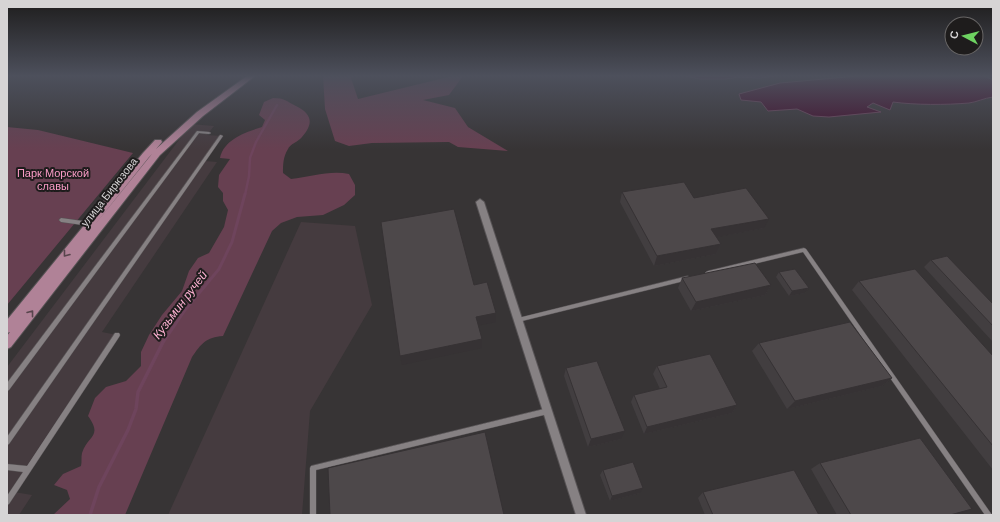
<svg xmlns="http://www.w3.org/2000/svg" width="1000" height="522" font-family="Helvetica,sans-serif">
  <rect width="100%" height="100%" fill="#373435"/>
  <!-- built -->
  <path fill="#453b3f" d="M191,124L214,126L207,135L221,136L205,161L217,162L102,332L117,335L14,492L32,495L19,515H7V367Z
    M301,222L355,226L372,305L310,411L302,515H168Z"/>
  <!-- green -->
  <path fill="#674051" d="M323,76H354L351,78L358,99L452,76H463L449,95L423,100L455,108L468,127L508,151L458,147L449,142L372,143L349,146L335,141L325,109Z
    M273,98C285,98 286,101 296,106C312,114 314,123 302,137C298,142 290,144 288,149C283,157 283,165 283,173L291,179C311,177 330,170 349,174L355,185V195L344,205L323,215L297,217L281,223L272,231L223,336C206,337 201,344 192,357L125,515H53L70,499L67,490L54,485L63,474L81,466C82,462 81,457 82,453C88,435 103,437 88,416L95,398L106,387L126,381L141,366V352L149,335L162,315L182,291L189,271L198,258L209,253L224,227L228,210L223,201V193L218,187L219,175L230,159L220,158C224,139 246,132 262,127L265,120L259,115L264,102Z
    M7,127L38,130L133,153L7,305Z"/>
  <!-- water -->
  <path fill="#410728" stroke="#6e445c" d="M686,76H776L759,78L738,77L725,79H700Z
    M857,76H984L993,80V97C984,98 977,102 969,103C946,105 915,105 893,102L890,110L873,103L867,107L881,112L829,117L813,116L797,109L768,111L761,102L741,100L739,94L780,83Z"/>
  <g fill="none" stroke-linecap="round" stroke-linejoin="round">
    <!-- stream-far2 -->
    <path stroke="#6e445c" stroke-width="2.5" d="M245,195L249,176L250,158L256,142L277,105"/>
    <!-- stream-far1 -->
    <path stroke="#6e445c" stroke-width="3" d="M164,341L185,310L219,269L232,242L245,194"/>
    <!-- stream -->
    <path stroke="#6e445c" stroke-width="3.5" d="M90,515L99,487L128,430L136,409L138,392L164,340"/>
    <!-- service casing -->
    <g stroke="#565254" stroke-width="1">
      <path id="service" d="M197,131L209,132L211,133L209,134L199,133L9,390L7,391V383Z
        M220,135H221L223,136L9,444L7,445V437Z
        M61,218L90,222L92,224L90,226L61,222L59,220Z
        M804,248L806,249L992,515H985L803,252L708,275L706,274L705,273L706,272L708,271Z
        M688,276L690,277L691,278L690,279L688,280L518,322H516L515,320L516,318H518Z
        M115,333H119L120,335L119,337L9,504L7,505V496L23,472L7,470V464L27,466Z
        M548,408L550,409L551,411L550,413L548,414L316,470V515H310V468L311,466Z"/>
    </g>
    <!-- minor casing -->
    <g stroke="#565254" stroke-width="2">
      <path id="minor" d="M480,199L484,202L586,515H576L476,202Z"/>
    </g>
    <!-- primary casing -->
    <g stroke="#565254" stroke-width="2">
      <path id="primary" d="M247,76H255L203,116L160,155L11,347L7,349V336L10,332L7,333V320L143,153L155,140H161L162,142L156,149L197,112ZM152,154L93,227L149,157Z"/>
    </g>
    <!-- service -->
    <use href="#service" fill="#868183" fill-rule="evenodd"/>
    <!-- minor -->
    <use href="#minor" fill="#868183" fill-rule="evenodd"/>
    <!-- primary -->
    <use href="#primary" fill="#b08297" fill-rule="evenodd"/>
  </g>
  <!-- wall -->
  <path fill="#423e40" d="M622,192L694,198L764,228L716,237L721,244L716,254L654,266L620,202Z
    M931,260L993,304V342L924,267Z
    M779,272L809,288L805,293L789,296L776,277Z
    M682,278L771,285L765,295L691,311L678,288Z
    M859,281L993,356V470L852,290Z
    M759,343L892,378L882,386L787,409L752,351Z
    M657,366L737,405L732,413L644,434L631,402L634,395L660,389L653,374Z
    M566,368L621,439L588,447L564,376Z
    M820,463L958,515H837L811,469Z
    M603,470L640,493L610,501L600,475Z
    M703,492L819,515H705L698,498Z"/>
  <!-- shaded-wall -->
  <path fill="#363234" d="M769,219L764,228L707,239L711,229Z
    M721,244L716,254L654,266L657,256Z
    M771,285L765,295L691,311L696,302Z
    M809,288L805,293L789,296L792,291Z
    M496,313V322L477,326L476,317Z
    M482,339V348L402,365L400,356Z
    M892,378L882,386L787,409L795,401Z
    M737,405L732,413L644,434L647,427Z
    M625,431L621,439L588,447L591,439Z
    M643,488L640,493L610,501L612,496Z
    M972,509L958,515H950Z"/>
  <!-- building -->
  <path fill="#4d484a" stroke="#363234" d="M684,182L694,198L746,188L769,219L711,229L721,244L657,256L622,192Z
    M454,209L474,285L487,282L496,313L476,317L482,339L400,356L381,222Z
    M947,256L993,304V326L931,260Z
    M755,263L771,285L696,302L682,278Z
    M795,269L809,288L792,291L779,272Z
    M915,269L993,356V446L859,281Z
    M850,322L892,378L795,401L759,343Z
    M710,354L737,405L647,427L634,395L667,387L657,366Z
    M597,361L625,431L591,439L566,368Z
    M485,432L504,515H330L328,468Z
    M920,438L972,509L950,515H851L820,463Z
    M633,462L643,488L612,496L603,470Z
    M794,470L819,515H713L703,492Z"/>
  <!-- one-way arrows -->
  <defs><path id="oneway-chevron" d="M-2-3.5L2.5 0L-2 3.5" fill="none" stroke-width="1.6" stroke-linecap="round" stroke-linejoin="round"/></defs>
  <g stroke="#58454d">
    <use href="#oneway-chevron" transform="translate(66 254) rotate(128)"/>
    <use href="#oneway-chevron" transform="translate(31 313) rotate(-52)"/>
  </g>
  <!-- sky -->
  <linearGradient id="sky" x2="0" y2="1"><stop stop-color="#1e1d1d"/><stop offset="0.51" stop-color="#4d505c"/><stop offset="1" stop-color="#4d505c" stop-opacity="0"/></linearGradient>
  <rect width="1000" height="149" fill="url(#sky)"/>
  <g text-anchor="middle" dominant-baseline="central" stroke-width="4" stroke-linejoin="round" paint-order="stroke">
    <!-- park labels -->
    <g font-size="11" fill="#fc9dc8" stroke="#1e1c1c">
      <text x="53" y="173">Парк Морской<tspan x="53" dy="13">славы</tspan></text>
    </g>
    <!-- street labels -->
    <g font-size="11" fill="#d6d4d5" stroke="#1e1c1c">
      <text transform="translate(109 192) rotate(-52)">улица Бирюзова</text>
    </g>
    <!-- water labels -->
    <g font-size="12" font-style="italic" fill="#ffb2d3" stroke="#1e1c1c">
      <text transform="translate(180 305) rotate(-53)">Кузьмин ручей</text>
    </g>
  </g>
  <!-- border -->
  <rect width="1000" height="522" fill="none" stroke="#d6d4d5" stroke-width="16"/>
  <!-- north arrow -->
  <g transform="translate(964 36) rotate(277)"><circle r="19" fill="#1e1c1c" stroke="#686666"/>
  <path d="M0-3L7 15L0 10L-7 15Z" fill="#6ed361"/>
  <text y="-6" font-size="11" font-weight="bold" text-anchor="middle" fill="#d6d4d5">С</text>
  </g>
</svg>
